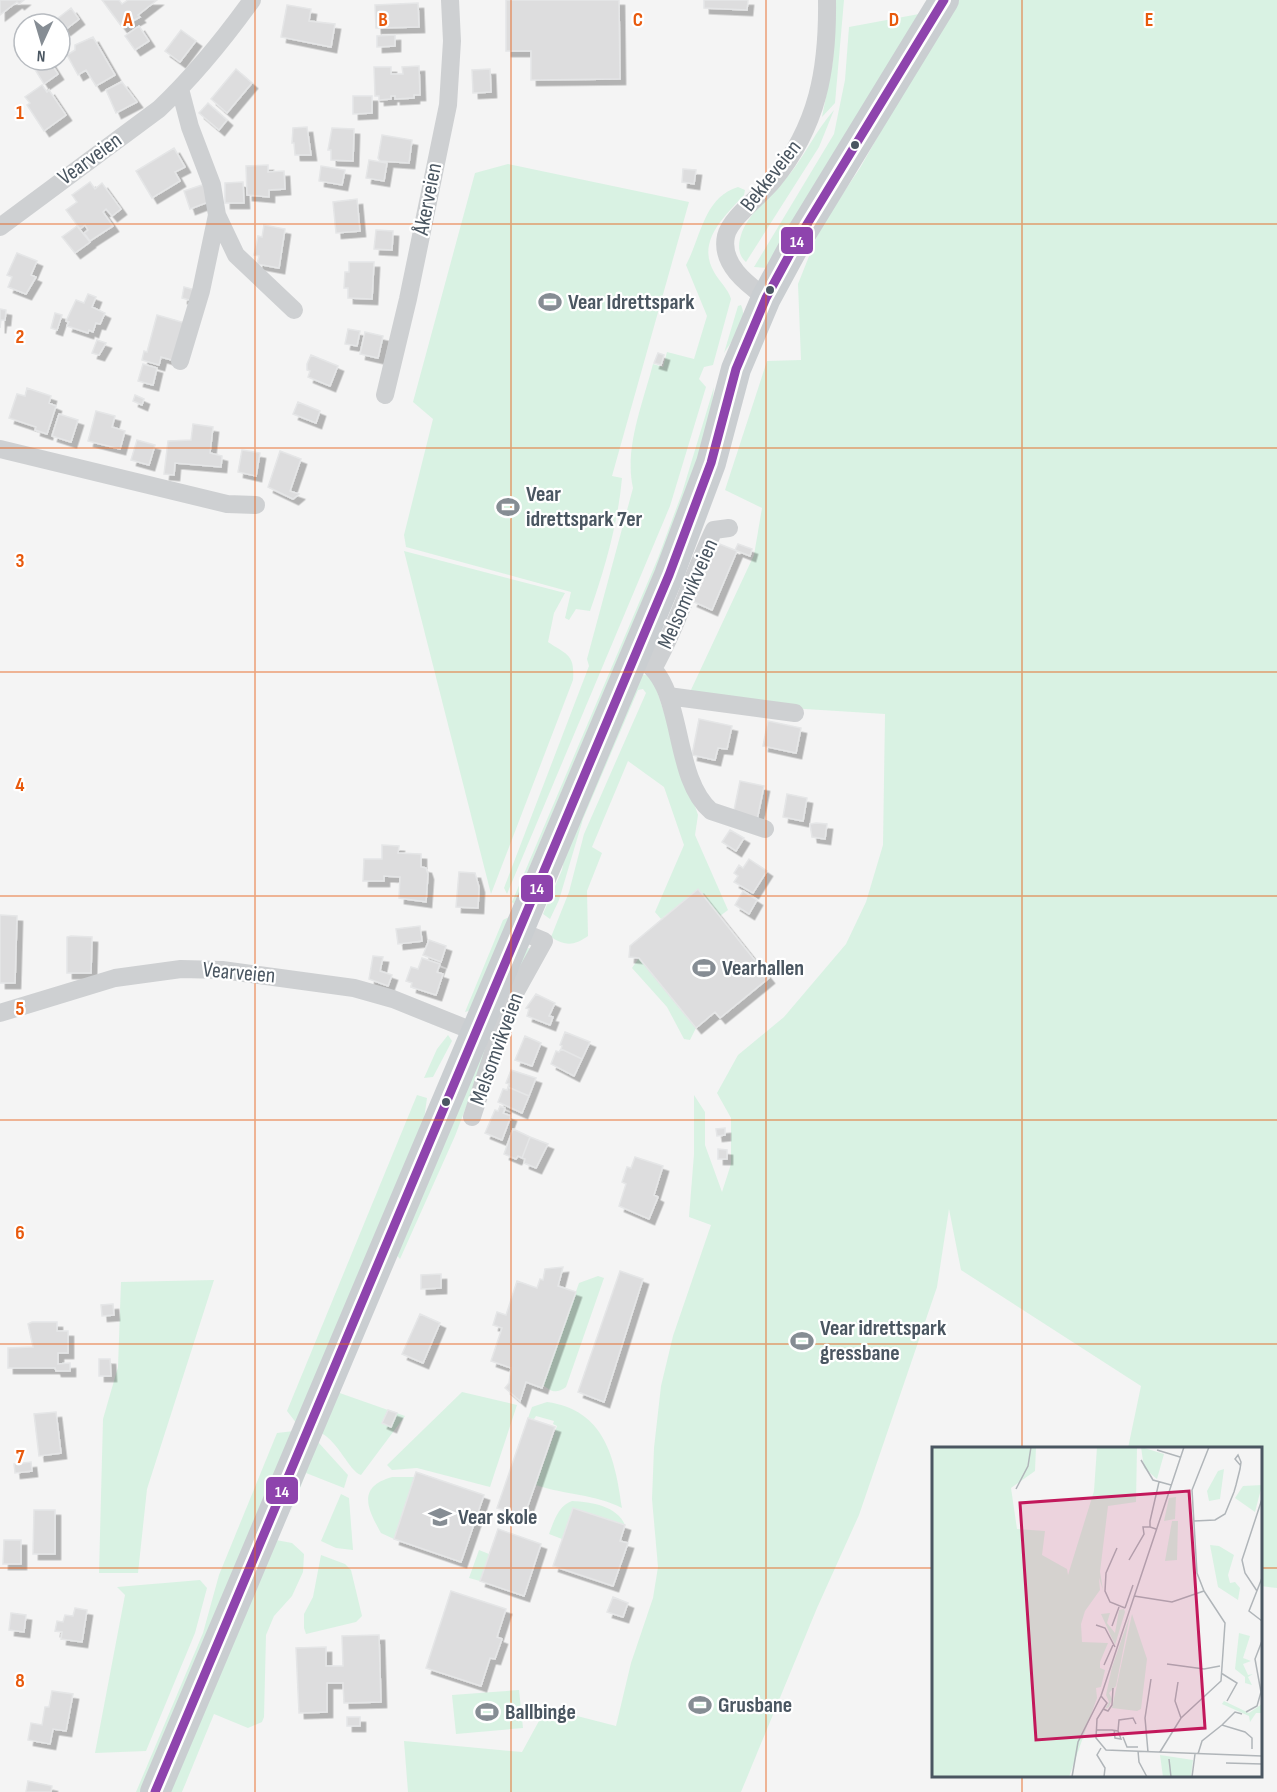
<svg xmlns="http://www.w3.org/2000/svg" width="1277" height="1792" font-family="'Sofia Sans Condensed',sans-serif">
  <defs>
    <filter id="shadow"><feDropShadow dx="5.5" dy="5.5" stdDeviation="0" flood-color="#0004"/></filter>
  </defs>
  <rect width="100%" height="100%" fill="#f4f4f4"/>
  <!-- green -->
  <path fill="#d9f2e3" d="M836,0H844L835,103L822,117L833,60Z
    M955,0H1277V1588L1261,1586L1260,1448H1128L1141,1386L961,1270L949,1209L937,1287L859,1515L817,1608L741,1792H408L404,1741L522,1752L546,1708L616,1726L631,1663L653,1598L658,1567L652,1499L654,1448L661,1386L673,1336L711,1225L689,1217L694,1154V1095L705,1112V1145L722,1192L731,1164V1118L717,1093L738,1055L784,1017L846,944L866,902L883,845L885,714L773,707L690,692L754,555L762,508L725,490L767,361L801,360L798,284L821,226L860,168Z
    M919,14L767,268L754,267L834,134L845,80L849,27Z
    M834,110L819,147L746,262C737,254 738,243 742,232C751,210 774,193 789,175C806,154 816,130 834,110Z
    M508,164L689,202L612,476L622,478C618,523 605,568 590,611L576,609L569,620L565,618L571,592L406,547L404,535L433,419L413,402L475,173Z
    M738,187L745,190L744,195C725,216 696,241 714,272C719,281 729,290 731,299L713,365L704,367L699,379L706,387L670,506L507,894L504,888L589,666L587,659L633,488C624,448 643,403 653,364L663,367L667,352L694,359L707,316L686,265C701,237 704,197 738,187Z
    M741,305C749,323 733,338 724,353L738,306Z
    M714,387L709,435L701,462L514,904L512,902L658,558L682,493Z
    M404,551L565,593L554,613L548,642C567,655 575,654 573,680L491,894Z
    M638,674L652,676L698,815L695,835L728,910L720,916L698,890L661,919L655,912L684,845L664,787L628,761L592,847L602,853L587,891L588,936C574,946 565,946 551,937L569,892L584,834L646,693L643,689L638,690L583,819L559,900L550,919L543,914L562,870L567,843Z
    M513,915L472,1010L465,1012L503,920Z
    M529,948L532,949L500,1018L455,1136L400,1259L394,1252L520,951Z
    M639,958L696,1028L690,1040L684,1039L667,1007L632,968Z
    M448,1035L452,1041L433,1077L424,1078L437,1049Z
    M417,1095L427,1098L422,1134L146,1792H136L203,1633L219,1575L277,1433L294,1431L297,1424L287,1411Z
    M598,1276L604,1278L566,1387C556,1394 552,1392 543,1385L579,1283Z
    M214,1280L147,1489L138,1573H99L103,1419L118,1367L121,1282Z
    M334,1391L405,1416L361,1475C349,1471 338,1441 321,1433L318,1442L348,1475L344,1488L306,1473L289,1516Z
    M462,1392L517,1405L490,1487L417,1468L392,1470L387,1465Z
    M547,1402C605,1410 615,1458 622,1508C595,1494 565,1495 536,1485L557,1426L553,1424L554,1421L536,1416L534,1419L528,1418L532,1407Z
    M392,1477H415L394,1539L381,1533C367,1508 357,1487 392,1477Z
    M341,1494L349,1498L353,1550L336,1548L321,1541Z
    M572,1501C592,1502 617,1506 625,1525L573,1508L562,1539L549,1534C554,1521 558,1506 572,1501Z
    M276,1540L292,1543L304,1554L303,1572L292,1596L274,1616L266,1635L264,1717L262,1722L248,1728L214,1714L182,1792H166Z
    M479,1550L489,1554L480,1581L469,1578Z
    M321,1555L345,1564L351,1570L362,1616L356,1622L306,1634L304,1628V1614L313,1597Z
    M200,1580L207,1588L195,1633L146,1751L95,1753L125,1595L117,1587Z
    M519,1690L523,1728L456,1734L452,1695Z"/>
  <!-- building -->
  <path fill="#ddddde" stroke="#e5e6e7" stroke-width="1.5" filter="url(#shadow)" d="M0,0H24L19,4L17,2L0,15Z
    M102,0H119L122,4L128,0H157L138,15L140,17L122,27Z
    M506,0H619L620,79L531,80V51H506Z
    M704,0H748L747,10L704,8Z
    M418,3L419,27L376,28L375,5Z
    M287,5L311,9L309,21L335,24L331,47L281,37Z
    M71,8L79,19L65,30L57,19Z
    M139,26L149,41L135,50L125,36Z
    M181,30L196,41L180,62L165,51Z
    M395,35V46L377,47V36Z
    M93,37L115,75L96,86L86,70L78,75L67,55L75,50V45Z
    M29,60H49L58,74L44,84Z
    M419,66L420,95H414V98L395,99V96H391V99L379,100V96H375L374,67H391V74H403L402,67Z
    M236,69L252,83L227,113L211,99Z
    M490,69L491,92L473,93L472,70Z
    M122,82L137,102L116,113L106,90Z
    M42,85L47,92L49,90L66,115L44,131L27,105L30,103L25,97Z
    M353,96H372V113L353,114Z
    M208,103L227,120L219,130L199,113Z
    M307,127L311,155H295L294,143H292L293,128Z
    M332,128L354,129L353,161L331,160V150H328Z
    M382,135L412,140L409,163L380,161L378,158Z
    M174,148L185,167L175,172L180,181L152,198L136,171Z
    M369,160L387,163L384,181L366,178Z
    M268,165V172L284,171L285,189L269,190V197L247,195L246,166Z
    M321,166L345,170L342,185L319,181Z
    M683,169L696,170L694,184L682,182Z
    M90,182L95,189L102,183L121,209L112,216L106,209L103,212L113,226L90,241L84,233L88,230L85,225L80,229L66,210L77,202L72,195Z
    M243,182L244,203H225V183Z
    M205,184L211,201L190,209L184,191Z
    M357,199L360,231L336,233L333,202Z
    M264,225L285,229L279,268L257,264L259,256L254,255L258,236L262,237Z
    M77,226L90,242L75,253L62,237Z
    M376,230L393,231L392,250L374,249Z
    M17,253L37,261L31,275L36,277L26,294L8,287L12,277L7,275Z
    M349,262H374L372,299L348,298V288H344L345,272H349Z
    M184,287L196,290L193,301L182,298Z
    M88,294L96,297L92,307L105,313L100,324L96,323L93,332L89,330L88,333L67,326L69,322L66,321L76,300L84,303Z
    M0,309L6,310L5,320H1L0,328Z
    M55,313L62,315L57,330L51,328Z
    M157,315L185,323L175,361L161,357L159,365L142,360L144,351L147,352Z
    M348,329L360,331L357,346L345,344Z
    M365,332L383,336L378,358L360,354Z
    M97,340L106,343L99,355L92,353Z
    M658,353L664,355L661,365L654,363Z
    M311,355L338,366L330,386L308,377L310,371L307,370V364Z
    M143,364L157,368L153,385L138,381Z
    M27,388L51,396L49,403L56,406L47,434L35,430L36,427L9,418L17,394L25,396Z
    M135,395L144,399L142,405L133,401Z
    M298,402L320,411L316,423L293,414Z
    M96,411L115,416L112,427L125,431L120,449L88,441Z
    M59,414L78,420L71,442L52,436Z
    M193,424L213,427L210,453L222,456L221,467L175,463L174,475L164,474L168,441L191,440Z
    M137,440L155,445L149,465L131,460Z
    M242,450L260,453L256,476L238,472Z
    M280,451L301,459L290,491L299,494L293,499L268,487Z
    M717,543L737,551L712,610L692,601Z
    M738,544L752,549L750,556L735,550Z
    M699,719L732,726L727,749L718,748L715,760L692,755Z
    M768,721L801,728L796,753L763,746Z
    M740,781L764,786L757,820L733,815Z
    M787,794L807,798L803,821L783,817Z
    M816,823L827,824L825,839L812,837L810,824Z
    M730,830L744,838L736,851L722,842Z
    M382,845L399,846L398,853L421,854V867L426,868L428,874L426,902L399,898L400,877L384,876V881H363L364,859H382Z
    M749,859L767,871L753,893L734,882L738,876L734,873L739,865L743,868Z
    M459,872L475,873L479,887L478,908L456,907Z
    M698,889L769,978L720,1018L715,1012L696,1028L639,958L629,957L630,946Z
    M743,891L757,900L749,914L735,905Z
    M0,915L17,916L15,983H0Z
    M420,926L422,941L398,944L396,929Z
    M71,936L92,937L91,973H67V937Z
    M429,940L446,946L441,962L423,955Z
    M373,956L383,957L380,971L392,975L388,986L369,979Z
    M422,958L440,964L437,972L443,974L436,995L411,987L412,983L406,981L411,967L418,969Z
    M536,994L555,1003L549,1016L553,1017L550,1025L527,1016L529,1009L526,1008Z
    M565,1032L590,1042L582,1059L561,1049L562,1046L560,1045Z
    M525,1036L541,1043L532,1066L515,1060Z
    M561,1049L582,1059L574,1076L551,1064L556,1051L559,1052Z
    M511,1070L536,1078L529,1096L508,1087L509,1084L506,1083Z
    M508,1087L529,1096L522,1113L498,1102L503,1089L507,1090Z
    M500,1106L505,1108L503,1113L511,1116L502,1140L485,1133L495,1110L498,1111Z
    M725,1128V1135L717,1136L716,1129Z
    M513,1129L530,1137L522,1158L518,1156L516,1159L504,1154Z
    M530,1137L548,1144L536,1168L524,1163L525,1159L522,1158Z
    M718,1149L727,1150V1159H718Z
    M635,1157L663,1166L654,1195L658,1197L649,1219L619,1206L626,1184L622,1182L627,1167L631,1168Z
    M563,1267L558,1286L576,1292L542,1388L526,1382L520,1401L505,1388L509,1383L511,1368L491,1361L502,1328L493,1325L497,1312L506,1315L517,1281L537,1288L540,1279L543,1280L545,1269Z
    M620,1271L643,1279L604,1402L578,1392Z
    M441,1274V1288L421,1289V1275Z
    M113,1304L114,1315L102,1316L101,1305Z
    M420,1314L440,1323L423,1363L402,1354Z
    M32,1322H57V1331H68V1353H58V1364L70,1363V1371H56L55,1368H8V1348L33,1347L28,1324Z
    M99,1359H110L111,1376H99Z
    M388,1410L397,1413L391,1427L382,1423Z
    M56,1412L61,1453L39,1456L34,1414Z
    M528,1418L555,1427L524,1517L497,1508Z
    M31,1462L32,1471L15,1473L14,1464Z
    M416,1472L484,1495L461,1562L394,1539Z
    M573,1508L625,1525L620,1541L628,1543L613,1586L553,1566Z
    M34,1510H55V1554H33Z
    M498,1529L541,1544L524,1596L480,1581Z
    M4,1540H21V1564H3Z
    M451,1591L506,1609L497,1637L502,1639L498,1650L495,1659L490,1658L481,1686L426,1668Z
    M613,1597L628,1603L623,1617L607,1612Z
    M75,1608L87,1610L82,1642L61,1639L62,1632L55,1631L57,1621L63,1622L65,1615L73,1616Z
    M11,1613L26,1615L24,1632L9,1630Z
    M379,1635L381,1702L344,1703L343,1683H327V1712L299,1713L296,1648L326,1647V1666H343L342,1636Z
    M52,1691L73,1694L66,1731L53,1729L50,1744L28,1740L31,1723L42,1725L45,1707H49Z
    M347,1717H360V1726H347Z
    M28,1781L52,1786L51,1792H26Z"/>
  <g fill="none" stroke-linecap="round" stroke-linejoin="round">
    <!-- minor -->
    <path stroke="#ced0d2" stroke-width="18" d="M217,215L236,255L294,310
      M0,227L159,109C194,76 224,39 252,0
      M766,298C747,284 720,264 726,236C730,218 761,196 773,181C818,126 828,69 827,0
      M180,361L201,291L217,215L212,185L190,127L180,89
      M385,395L408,299L448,105L452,41L450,0
      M0,449L227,504L256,505
      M636,657C687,677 669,775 711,811L765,829
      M653,669C678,625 692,576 714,530L729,528
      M668,696L795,713
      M0,1013L115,978L181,969L222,970L354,988L393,999L475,1032
      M472,1117L509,1004L544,941L520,931"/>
    <!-- primary -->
    <path stroke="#caced1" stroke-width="30" d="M155,1792L669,575L711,463L736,369L766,298L798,239L944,0"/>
    <!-- bus-1 casing -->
    <g stroke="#fff" stroke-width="14">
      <path id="bus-1" d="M155,1792L669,575L711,463L736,369L766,298L798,239L944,0"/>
    </g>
    <!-- bus-1 -->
    <use href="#bus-1" stroke="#8e44ad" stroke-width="9"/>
  </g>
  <!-- grid -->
  <path fill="none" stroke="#e8590c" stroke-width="1.5" stroke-opacity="0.55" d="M255,0V1792M511,0V1792M766,0V1792M1022,0V1448M0,224H1277M0,448H1277M0,672H1277M0,896H1277M0,1120H1277M0,1344H1277M0,1568H934M1260,1568H1277M1022,1776V1792"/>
  <!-- icons -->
  <defs>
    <g id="stadium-bare" transform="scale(1.8)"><path d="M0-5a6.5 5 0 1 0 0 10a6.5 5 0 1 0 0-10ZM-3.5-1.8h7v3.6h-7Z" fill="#868d94" stroke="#fff" stroke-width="2.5" paint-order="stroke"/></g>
    <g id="school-bare" transform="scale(1.8)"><path d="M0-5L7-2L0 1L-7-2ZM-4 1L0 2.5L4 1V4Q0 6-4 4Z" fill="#868d94" stroke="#fff" stroke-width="2.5" paint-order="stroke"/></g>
  </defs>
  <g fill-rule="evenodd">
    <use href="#stadium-bare" x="550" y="302"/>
    <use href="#stadium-bare" x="508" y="507"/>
    <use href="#stadium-bare" x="704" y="968"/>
    <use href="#stadium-bare" x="802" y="1341"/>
    <use href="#school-bare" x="440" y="1517"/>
    <use href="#stadium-bare" x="700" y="1705"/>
    <use href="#stadium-bare" x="487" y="1712"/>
  </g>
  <!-- markers -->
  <g fill="#4a5661" stroke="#fff" stroke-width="2">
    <circle cx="855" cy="145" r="5"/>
    <circle cx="770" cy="290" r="5"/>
    <circle cx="446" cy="1102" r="5"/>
  </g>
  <g text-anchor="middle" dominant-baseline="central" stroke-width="4.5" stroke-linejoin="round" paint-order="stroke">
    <!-- street labels -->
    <g font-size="22" fill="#4a5661" stroke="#fff">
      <text transform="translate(90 159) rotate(-36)">Vearveien</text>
      <text transform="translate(771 176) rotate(-52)">Bekkeveien</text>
      <text transform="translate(428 199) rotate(-79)">Åkerveien</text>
      <text transform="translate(688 594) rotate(-66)">Melsomvikveien</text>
      <text transform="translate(239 973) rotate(5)">Vearveien</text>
      <text transform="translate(497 1049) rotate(-70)">Melsomvikveien</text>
    </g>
    <!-- poi labels -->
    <g font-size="22" font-weight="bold" fill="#4a5661" stroke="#fff" text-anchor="start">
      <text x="568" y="302">Vear Idrettspark</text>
      <text x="526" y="494">Vear<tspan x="526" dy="25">idrettspark 7er</tspan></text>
      <text x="722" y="968">Vearhallen</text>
      <text x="820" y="1328">Vear idrettspark<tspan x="820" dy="25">gressbane</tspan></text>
      <text x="458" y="1517">Vear skole</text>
      <text x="718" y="1705">Grusbane</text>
      <text x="505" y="1712">Ballbinge</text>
    </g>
  </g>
  <!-- overview -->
  <g transform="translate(932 1447)">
    <rect width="330" height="330" fill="#f4f4f4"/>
    <path d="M0,0H104L103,24L79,41L85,82L113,84L110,108L135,122L136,128L162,44L165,0H205L204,55L176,59L168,125L171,143L167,131L168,143L153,164L149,177L150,195L176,196L168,215V221L173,223L169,240L164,241L165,251L137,330H0ZM209,0L232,7L225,32L212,21ZM292,22L288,52L277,54L275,44L286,24ZM330,38L323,65L303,51L311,39ZM244,50L243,72L232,74L237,51ZM240,74H246L245,113L233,114ZM278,98L287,99L302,108L296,128L298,136L303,135L308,141L306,153L286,140ZM192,162L193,165L183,198L169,167L178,166L175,176L183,186L187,163ZM200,167L215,212L209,262L205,264L180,261ZM198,168L184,239L177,246L180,252L177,260L173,262L177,255L174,248L180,220ZM307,186L318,189L311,211L319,214L311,217L316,228L321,227L316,230L320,238L313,236V230L303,222ZM292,254L317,266L330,257V266H324L318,275L317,269L290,257ZM228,308L261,313L259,330H231Z" fill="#d9f2e3"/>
    <path fill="none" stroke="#b0b5b9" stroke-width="1.5" d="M225,3L248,10M209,13L221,33L239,38M84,42L96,19L99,0M262,74L283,73L293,67L302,45L304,38L308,22L309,15L306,8L303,12L309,19M224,82L218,80V74L227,35M185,101L174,126L173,144L178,155L193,161M197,113L212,87L211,80H218M330,131L317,164L330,174M272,144L265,126L260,43L277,0M325,144L313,126L310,113L330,52M202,149L240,155L272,144L293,176L289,234L249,271L228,305M193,161L201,138M164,178L173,181L183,200M180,179L187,160M235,217L272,222L288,219M172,218L181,198M289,226L305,236L295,254M246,235L243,254L249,271M169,249L175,256L165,272L164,291L174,303L330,309M171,262L176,264L180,258L181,241M314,265L325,259L329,245L323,212L330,194M290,278L303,265L310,267M164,283H180L186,284L189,292L183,291L182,283M186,284L187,273L201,271L204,277M191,290L195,300H206M169,301L165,308L173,321L172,330M206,304L207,315L215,330M216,305L213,271L219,232M266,307L270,294L290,278L313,285L320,291V302M237,312L239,330M294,316L330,317M140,330L146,295L169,249L252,0M260,330L263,307"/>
    <path fill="#c2185b" fill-opacity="0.15" stroke="#c2185b" stroke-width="3" d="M257,44L273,281L104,293L88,56Z"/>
    <rect width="330" height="330" fill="none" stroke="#4a5661" stroke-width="3"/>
  </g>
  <g font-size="20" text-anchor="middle" font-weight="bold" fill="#e8590c" stroke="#fff" stroke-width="4.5" stroke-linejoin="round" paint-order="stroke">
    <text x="128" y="26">A</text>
    <text x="383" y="26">B</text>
    <text x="638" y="26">C</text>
    <text x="894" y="26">D</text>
    <text x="1149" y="26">E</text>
    <text x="20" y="119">1</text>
    <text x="20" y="343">2</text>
    <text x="20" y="567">3</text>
    <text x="20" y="791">4</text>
    <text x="20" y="1015">5</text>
    <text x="20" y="1239">6</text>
    <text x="20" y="1463">7</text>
    <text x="20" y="1687">8</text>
  </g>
  <g stroke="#fff" stroke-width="2">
    <rect x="780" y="226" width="34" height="29" rx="6" fill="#8e44ad"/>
    <rect x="520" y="874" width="34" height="29" rx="6" fill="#8e44ad"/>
    <rect x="265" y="1476" width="34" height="29" rx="6" fill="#8e44ad"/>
  </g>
  <g font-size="16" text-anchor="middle" font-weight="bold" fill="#fff">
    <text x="797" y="247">14</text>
    <text x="537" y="894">14</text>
    <text x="282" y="1497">14</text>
  </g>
  <!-- north arrow -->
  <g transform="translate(42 42) rotate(184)"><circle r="28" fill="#ffffff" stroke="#b7bbc0" stroke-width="1.5"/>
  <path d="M0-4.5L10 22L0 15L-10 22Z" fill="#868d94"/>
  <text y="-9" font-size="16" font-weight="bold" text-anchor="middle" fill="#4a5661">N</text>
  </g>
</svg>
